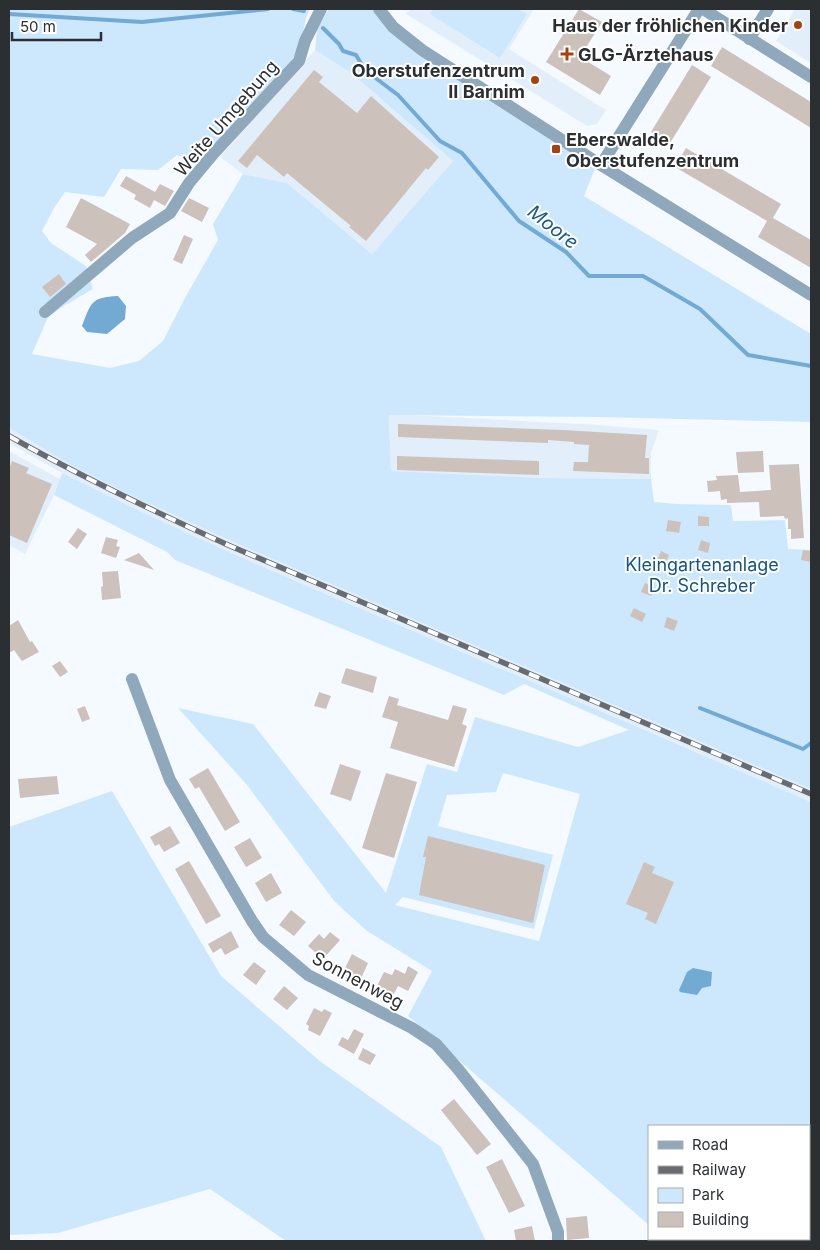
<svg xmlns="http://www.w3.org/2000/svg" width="820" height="1250" font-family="Inter,sans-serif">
  <rect width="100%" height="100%" fill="#f4faff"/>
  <!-- built -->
  <path fill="#e2effa" d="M410,9H534L509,49L606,110L597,124L587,126L406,14Z
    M795,9H811V63L776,41Z
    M315,50L351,73L453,161L372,254L287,183L243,174L220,157Z
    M389,414L598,425L659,430L651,453V479L544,478L391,471Z
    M9,428L71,465L130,495L247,548L811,789V802L653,733L234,555L124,505L62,473L9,443Z
    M9,451L60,479L54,495L25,554L9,545Z"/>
  <!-- green -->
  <path fill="#cde8fd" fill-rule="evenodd" d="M9,9H310L306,18L299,49L276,82L199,161L177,155L158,170L121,169L104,197L65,192L54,208L42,231L51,243L86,266L93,289L62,307L48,317L32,354L110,368L139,361L163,341L186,296L218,240L213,224L243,174L287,183L372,254L453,161L351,73L315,50L317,29L329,9H372L387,28L595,169L584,196L811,334V422L600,417L389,415L391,471L544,478L651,479L654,502L677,504L731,505L733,521L785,520L788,549L811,550V789L247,548L130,495L71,465L9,428Z
    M433,9H518L527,14L500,58L430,14Z
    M62,473C172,529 285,577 399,625C537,684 674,742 811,802V1241H667L665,1239H809V1126H649V1225L408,1016L432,971L367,931L335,902L247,785L178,708L253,724L386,893L427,764L457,772L475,717L578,747L629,730L524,684L504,695L175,560L167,552L54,495ZM503,773L580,794L539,941L395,905L403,897L534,929L553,855L438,826L447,795L496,792Z
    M112,791L221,976L321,1062L441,1147L486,1241H286L210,1189L58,1233L9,1235V827Z"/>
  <!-- water -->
  <path fill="#72aad4" d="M118,296L126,306L125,319L107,334L87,332L82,326C91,303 91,297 118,296Z
    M693,968L712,972L711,986L702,988L697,995L680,992L679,990L687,972Z"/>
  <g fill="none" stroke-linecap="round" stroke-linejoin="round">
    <!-- stream -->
    <path stroke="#72aad4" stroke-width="4" d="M293,9L304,11
      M9,14L142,22L268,9
      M323,28L339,44L343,51L356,55L365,70L398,95L440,141L462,153L519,221L566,252L589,276H643L700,309L748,355L811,366
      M700,708L803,749L811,743"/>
  </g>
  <!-- building -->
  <path fill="#cdc1bc" d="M579,9L602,22L580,57L611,76L600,95L546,62Z
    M722,47L811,102V128L711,66Z
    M692,65L711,77L670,143L651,132Z
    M314,70L323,77L319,82L357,113L371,96L439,157L428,170L426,168L366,241L349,227L351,226L287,173L284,177L257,155L247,168L238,161Z
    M686,148L781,204L773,218L811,240V268L758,237L767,221L675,167Z
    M126,176L155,192L160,184L174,191L165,206L154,200L150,208L134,199L136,195L120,186Z
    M81,198L130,224L125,233L91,262L85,255L97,244L66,227Z
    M189,198L209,208L202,222L181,211Z
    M184,235L193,239L182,264L173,260Z
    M59,274L66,284L50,297L42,287Z
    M398,424L563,430L647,435L645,458H649V474L573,471L574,462H588L589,445L574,444V442L548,440V443L398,437Z
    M763,451L764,472L738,473L736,452Z
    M397,456L539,461V475L397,470Z
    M12,461L29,468L26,473L52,484L27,543L9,535V469Z
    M799,464L804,538L791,539V529H788V518L785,519L784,516L760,517L759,502L727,503V499L721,500L720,491L708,492L707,481L717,480L716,476L738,475L740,492L771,490L769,465Z
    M698,516L709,517V526H698Z
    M668,520L681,522L679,533L666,531Z
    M78,528L87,534L77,549L68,542Z
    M106,537L118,540L116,546L120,547L116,558L101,553Z
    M701,540L710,543L708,553L698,550Z
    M803,550L811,551V562L801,560Z
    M661,551L669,555L665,565L657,561Z
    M139,553L154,570L124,560Z
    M118,571L121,598L102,600L101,587L103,586L102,572Z
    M645,583L655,587L651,596L641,592Z
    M634,608L646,614L642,622L630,616Z
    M667,617L678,621L674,631L664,627Z
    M18,620L30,642L32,641L39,652L22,661L14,650L9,653V626Z
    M60,661L68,672L60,677L52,666Z
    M346,668L377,677L373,693L341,683Z
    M319,692L331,696L326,709L314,706Z
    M389,696L399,699L397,705L448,720L453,705L467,709L462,724L467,726L454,767L390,748L398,722L382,717Z
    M85,706L90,719L82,722L77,709Z
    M340,764L361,771L351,801L330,794Z
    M208,768L240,822L225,831L199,787L195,789L189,779Z
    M386,773L417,782L394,858L362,848Z
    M57,776L59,794L20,798L18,779Z
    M170,826L180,843L164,852L159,844L155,846L150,837Z
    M428,836L545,865L533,923L419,895L426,857H423Z
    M250,838L262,858L246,867L234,847Z
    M189,861L221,916L206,924L175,869Z
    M644,862L655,867L652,873L674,882L656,924L645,919L648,913L626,904Z
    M271,873L282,893L266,902L255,883Z
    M291,910L306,922L294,936L279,925Z
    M231,931L239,947L225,955L221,948L213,953L208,944Z
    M330,932L340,940L323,959L308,946L319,934L324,939Z
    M352,954L368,963L359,983L342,974Z
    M254,962L266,971L256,985L243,975Z
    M408,966L418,972L408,991L398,986L391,999L375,990L384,972L392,975L395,969L405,974Z
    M284,986L298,998L287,1010L273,999Z
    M314,1008L322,1012L324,1009L332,1013L320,1036L308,1030L309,1026L306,1024Z
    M354,1029L364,1034L354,1054L338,1045L342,1037L348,1040Z
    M363,1048L376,1055L370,1065L358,1059Z
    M454,1099L491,1144L477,1155L441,1110Z
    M502,1159L525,1206L509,1213L486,1167Z
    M587,1216L589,1238L567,1240L566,1218Z
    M532,1226L535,1241H516L514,1230Z"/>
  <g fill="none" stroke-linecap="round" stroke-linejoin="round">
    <!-- minor -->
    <path stroke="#90a8bb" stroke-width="12" d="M379,9L393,27L422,50L601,165L811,295
      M703,9L811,77
      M749,39L768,9
      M601,165L699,9
      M45,312L132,238L170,213L189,183L214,153L299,61L305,41L321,9
      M132,679L170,780L252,921L263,937L308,975L412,1028L436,1044L458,1069L533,1164L558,1232V1241"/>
    <!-- rail casing -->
    <g stroke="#686c70" stroke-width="5.5">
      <path id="rail" d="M9,436C80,476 153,511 228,545L811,794"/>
    </g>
    <!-- rail -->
    <use href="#rail" stroke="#fff" stroke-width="4" stroke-dasharray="11" stroke-linecap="butt"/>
  </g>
  <!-- markers -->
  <g fill="#a64210" stroke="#fff" stroke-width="2">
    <circle cx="798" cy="25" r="5"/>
    <path d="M564.5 46.5h5v5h5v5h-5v5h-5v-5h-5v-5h5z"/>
    <circle cx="535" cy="80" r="5"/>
    <rect x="551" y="144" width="10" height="10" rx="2.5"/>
  </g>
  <g text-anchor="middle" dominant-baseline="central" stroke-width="4" stroke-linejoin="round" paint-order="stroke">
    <!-- poi labels -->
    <g font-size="18" font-weight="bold" fill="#2b2f32" stroke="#fff" text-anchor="end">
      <text x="788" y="25">Haus der fröhlichen Kinder</text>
      <text x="578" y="54" text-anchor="start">GLG-Ärztehaus</text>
      <text x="525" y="70">Oberstufenzentrum<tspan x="525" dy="21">II Barnim</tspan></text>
      <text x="566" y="139" text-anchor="start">Eberswalde,<tspan x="566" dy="21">Oberstufenzentrum</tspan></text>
    </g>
    <!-- street labels -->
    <g font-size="18" fill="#2b2f32" stroke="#fff">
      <text transform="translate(226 118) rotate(-49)">Weite Umgebung</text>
      <text transform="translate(358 980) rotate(28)">Sonnenweg</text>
    </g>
    <!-- park labels -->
    <g font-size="18" fill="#15557e" stroke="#fff">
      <text x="702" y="564">Kleingartenanlage<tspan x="702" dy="21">Dr. Schreber</tspan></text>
    </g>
    <!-- water labels -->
    <g font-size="19" font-style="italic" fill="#1b5a83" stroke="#fff">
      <text transform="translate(553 227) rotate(38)">Moore</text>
    </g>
  </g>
  <!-- border -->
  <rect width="820" height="1250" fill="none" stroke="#2b2f32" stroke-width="20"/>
  <!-- legend -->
  <rect x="648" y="1125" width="162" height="115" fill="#ffffff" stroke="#aaacad"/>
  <rect x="658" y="1141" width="25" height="8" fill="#90a8bb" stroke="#aaacad"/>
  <text x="692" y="1150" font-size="15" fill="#2b2f32">Road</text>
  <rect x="658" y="1166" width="25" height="8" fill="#686c70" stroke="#aaacad"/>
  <text x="692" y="1175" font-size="15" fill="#2b2f32">Railway</text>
  <rect x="658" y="1188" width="25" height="15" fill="#cde8fd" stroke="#aaacad"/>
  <text x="692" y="1200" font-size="15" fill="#2b2f32">Park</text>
  <rect x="658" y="1212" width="25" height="15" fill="#cdc1bc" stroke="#aaacad"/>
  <text x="692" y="1225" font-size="15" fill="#2b2f32">Building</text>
  <!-- scale -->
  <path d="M12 32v8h89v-8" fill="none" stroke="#2b2f32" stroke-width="2.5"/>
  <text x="20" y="32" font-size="15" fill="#2b2f32" stroke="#ffffff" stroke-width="4" paint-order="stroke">50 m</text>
</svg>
